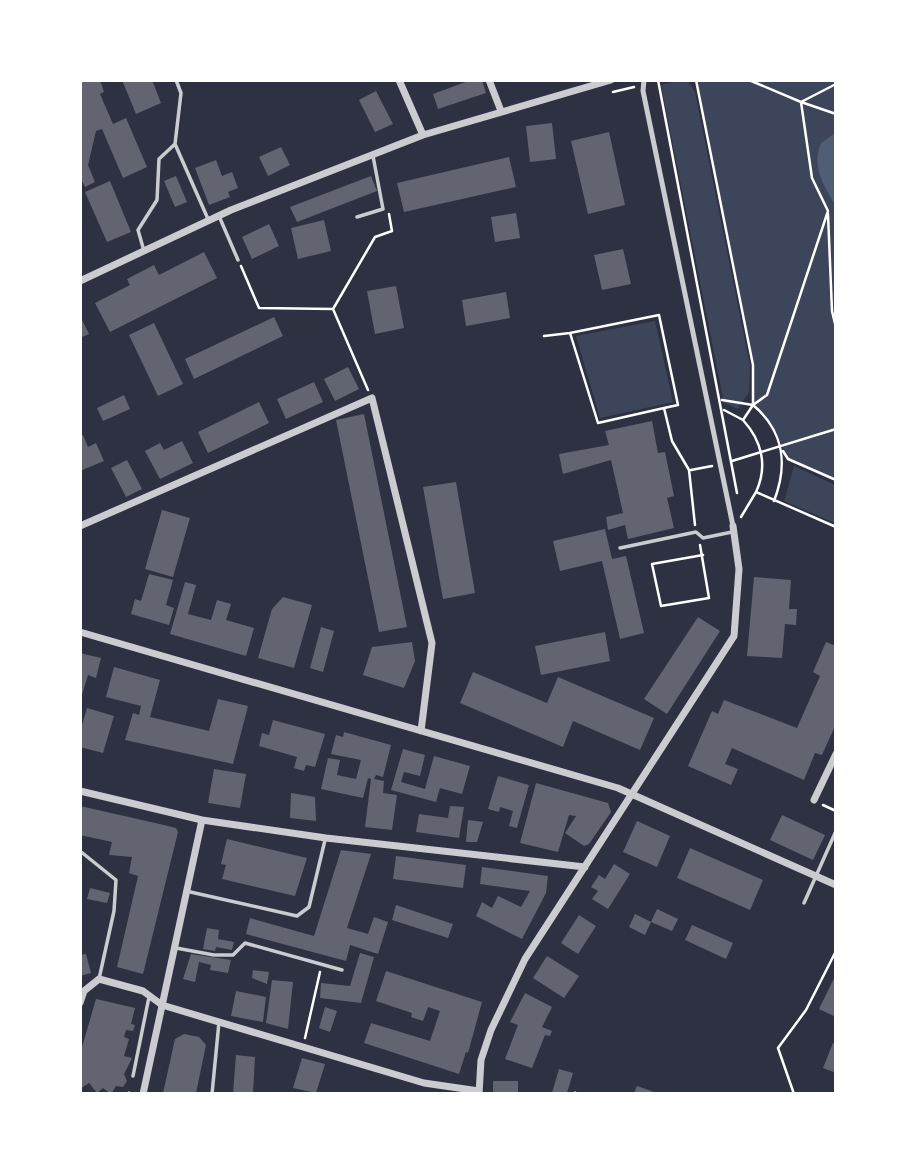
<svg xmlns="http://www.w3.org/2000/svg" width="916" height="1174" font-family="'PT Sans Narrow',sans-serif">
  <rect width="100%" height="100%" fill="#2d3142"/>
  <!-- green -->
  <path fill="#3c4559" d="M677,81H688L695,92L750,365L749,392L738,409L724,403L661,85Z
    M696,81H835V480L788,459L773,426L753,405V365Z
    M655,321L673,402L600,418L576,336Z
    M794,466L835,485V523L784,501Z"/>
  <!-- water -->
  <path fill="#4f5d75" d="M835,133V205C824,185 811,167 821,143Z"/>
  <!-- building -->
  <path fill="#626471" d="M80,80H100L104,92L100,94L113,124L126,118L147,167L123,178L102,129L96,131L88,165L95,182L85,187L80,177Z
    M122,80H152L161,103L136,114Z
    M471,80H482L486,93L438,109L433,94Z
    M376,91L393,124L375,132L359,100Z
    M552,123L556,159L530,162L526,126Z
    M609,132L625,205L588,214L571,141Z
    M281,147L290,165L268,176L259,157Z
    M509,157L516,187L404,212L397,183Z
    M216,160L222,176L232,172L238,188L228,192L230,197L209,205L195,168Z
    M176,176L187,202L175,207L164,181Z
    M371,176L377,191L297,222L290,207Z
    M110,181L131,232L107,242L85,192Z
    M516,213L520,238L495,242L491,217Z
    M324,220L331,251L298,259L291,228Z
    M269,224L279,246L252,259L242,237Z
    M623,249L631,284L602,290L594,255Z
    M204,252L217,278L110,332L95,303L130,285L127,279L154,265L159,275Z
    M396,286L404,328L375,334L367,291Z
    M506,292L510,318L466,326L462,300Z
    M80,316L89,334L80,338Z
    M274,317L283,336L194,379L185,359Z
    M154,323L183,384L158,396L129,335Z
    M348,367L359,389L335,401L324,379Z
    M314,382L323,402L286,419L277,399Z
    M124,395L130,409L103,421L97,408Z
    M259,402L269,423L208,453L198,432Z
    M364,414L407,627L379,632L336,420Z
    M652,421L658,453L665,452L674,496L667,498L674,528L628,539L625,525L608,530L606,517L623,513L611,460L563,474L559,454L609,445L605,431Z
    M83,435L88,447L96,443L104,461L80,471V436Z
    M182,441L193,463L160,479L145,451L160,443L164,450Z
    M127,460L142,489L126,497L111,468Z
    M456,482L475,593L443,599L423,487Z
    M162,510L190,518L173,577L145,569Z
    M605,529L612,559L626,556L644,633L620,639L602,561L560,571L553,541Z
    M149,574L173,580L166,605L174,608L169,625L131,614L135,599L141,601Z
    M754,577L791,580L789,609H797L796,625L785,624L782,658L747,656Z
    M185,582L196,585L188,614L211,620L217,600L231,604L226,620L254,628L246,656L170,634Z
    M283,597L312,605L294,668L258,658L272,609Z
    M698,617L720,631L667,714L644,699Z
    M321,627L334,631L323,672L310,668Z
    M605,632L610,661L541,675L535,646Z
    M412,642L415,661L404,688L363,675L372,647Z
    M826,642L836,646V724L822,755L815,753L804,780L732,748L725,764L738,769L731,785L688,766L712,711L718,714L724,700L797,728L820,676L813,672Z
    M80,653L101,658L96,678L88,675L81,698Z
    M114,667L160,680L150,717L209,731L218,699L248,706L233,764L125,740L133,713L139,715L141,706L106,697Z
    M473,672L547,703L558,677L654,718L640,750L573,721L563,747L460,703Z
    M87,708L114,716L103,753L80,747V732Z
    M273,720L325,734L315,767L306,765L304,771L294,768L297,757L259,746L262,733L269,735Z
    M344,732L391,745L383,777L376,775L374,779L384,781L383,793L397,795L392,830L365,827L371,779L368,778L363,798L321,789L328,758L340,760L337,775L356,779L361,760L331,754L336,735L343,737Z
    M403,749L425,755L420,776L404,772L401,782L425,789L434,756L470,766L462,794L440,788L436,802L391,790Z
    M214,769L246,774L240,808L208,803Z
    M498,776L529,785L517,828L509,826L513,811L500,807L499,812L488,809Z
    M536,783L608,803L611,812L589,844L584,846L565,833L576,816L569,815L558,852L520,843Z
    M291,793L315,797L316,821L290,818Z
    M80,806L164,825L176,828L178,832L143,974L117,967L138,876L129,873L132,857L109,855L112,842L80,835Z
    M450,806L464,807L459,838L416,832L419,814L448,818Z
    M782,815L825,835L813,860L770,840Z
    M468,820L483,822L477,842H466Z
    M637,821L670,836L657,867L623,852Z
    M227,839L307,858L295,896L222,879L226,865L221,864Z
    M690,848L763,880L750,910L677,878Z
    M341,850L371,854L347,928L368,934L374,917L388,922L378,954L350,945L346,961L246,934L250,918L314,936Z
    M396,856L466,865L463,888L393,879Z
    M614,864L630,874L608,909L592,899L598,891L591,887L599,875L605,879Z
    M482,867L548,876L546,893L522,939L476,916L482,902L492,908L498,896L521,907L530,891L480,884Z
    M90,888L110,893L107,903L87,899Z
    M396,905L453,924L448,938L392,920Z
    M657,909L678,919L672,931L651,922L645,935L629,927L635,914L651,922Z
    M579,915L596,926L578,954L561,943Z
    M692,925L733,943L726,959L685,940Z
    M207,928L219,930L218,939L234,942L232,950L216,947L215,951L203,949Z
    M360,953L374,957L361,1003L320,998L321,983L350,986Z
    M86,954L91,973L80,976V955Z
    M191,954L231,960L228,973L210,970L211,965L199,962L195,982L183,979Z
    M547,956L579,976L564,998L533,978Z
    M253,970L269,972L267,984L252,978Z
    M386,971L482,1002L468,1053L466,1052L459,1074L364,1043L371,1023L430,1041L440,1011L428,1007L423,1021L411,1017L412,1013L376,1001Z
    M836,974V1017L819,1009Z
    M272,980L293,982L288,1029L266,1023Z
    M236,991L266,997L263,1022L231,1016Z
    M525,993L552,1007L542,1027L552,1031L550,1036L545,1035L532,1068L505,1059L518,1025L510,1022Z
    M96,999L135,1008L131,1024L135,1025L133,1031L126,1030L124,1037L129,1039L124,1056L132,1058L124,1074L127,1081L123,1087L116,1086L111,1094L103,1088L97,1093L89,1083L80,1089V1054Z
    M325,1007L337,1011L330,1032L319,1028Z
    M184,1034L199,1037L206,1045L196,1093H163L175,1039Z
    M833,1043L836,1044V1073L823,1068Z
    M236,1055L255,1057L253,1093H233Z
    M302,1058L325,1064L316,1093L293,1088Z
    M559,1069L573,1073L567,1093H552Z
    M493,1081H518V1093H493Z
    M637,1086L657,1093H634Z"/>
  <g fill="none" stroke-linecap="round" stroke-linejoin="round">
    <!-- path -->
    <path stroke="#fff" stroke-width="2.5" d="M658,80L737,493
      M696,80L753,365V405C784,431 788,465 774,501
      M749,80L801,102L836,84
      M613,92L634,87
      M828,214L832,311L836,328
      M241,266L259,308L333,309L368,390
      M333,309L375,237L392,231L389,214
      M544,336L570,333
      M722,400L753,405
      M664,408L598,423L570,333L659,315L678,405L664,408L672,441L689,470L695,525
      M724,410L743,420L753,405L767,395L828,211L812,178L801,102L836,114
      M743,420C762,441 768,466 756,492
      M783,451L788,459L836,480
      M732,461L836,429
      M691,470L712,466
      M741,517L756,492L836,527
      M700,545L709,598L661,606L652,564L703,555
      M823,805L836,811
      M305,1038L320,972
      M794,1094L778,1048L806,1010L836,951"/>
    <!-- service -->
    <path stroke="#caccd0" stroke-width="3.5" d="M176,80L181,93L175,144L208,219
      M219,216L238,260
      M357,217L383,209L373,156
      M144,251L138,230L157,200L159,159L175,144
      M620,548L696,532L703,538L732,532
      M80,851L116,880L114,911L99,979
      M186,891L297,916L309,907L325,840
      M804,903L836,831
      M176,948L214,955H233L245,943L342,970
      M133,1076L149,997
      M129,1094V1093
      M212,1094L219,1022
      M575,1094V1093"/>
    <!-- pedestrian -->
    <path stroke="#caccd0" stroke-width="5" d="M644,80L643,91L733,526"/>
    <!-- minor -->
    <path stroke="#caccd0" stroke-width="7" d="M399,80L423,135
      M489,80L501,111
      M80,281L231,210L423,135L611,80
      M80,526L372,398L432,643L421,731
      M80,632L618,788L836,885
      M80,791L202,820L326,838L585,867
      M814,800L836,754
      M80,1003L84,991L99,979L143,991L162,1005L424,1083L479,1091
      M143,1094L202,820
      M479,1094L481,1060L491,1030L525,959L734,636L739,569L733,526"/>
  </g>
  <!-- border -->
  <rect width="916" height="1174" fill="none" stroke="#ffffff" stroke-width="164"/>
</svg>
